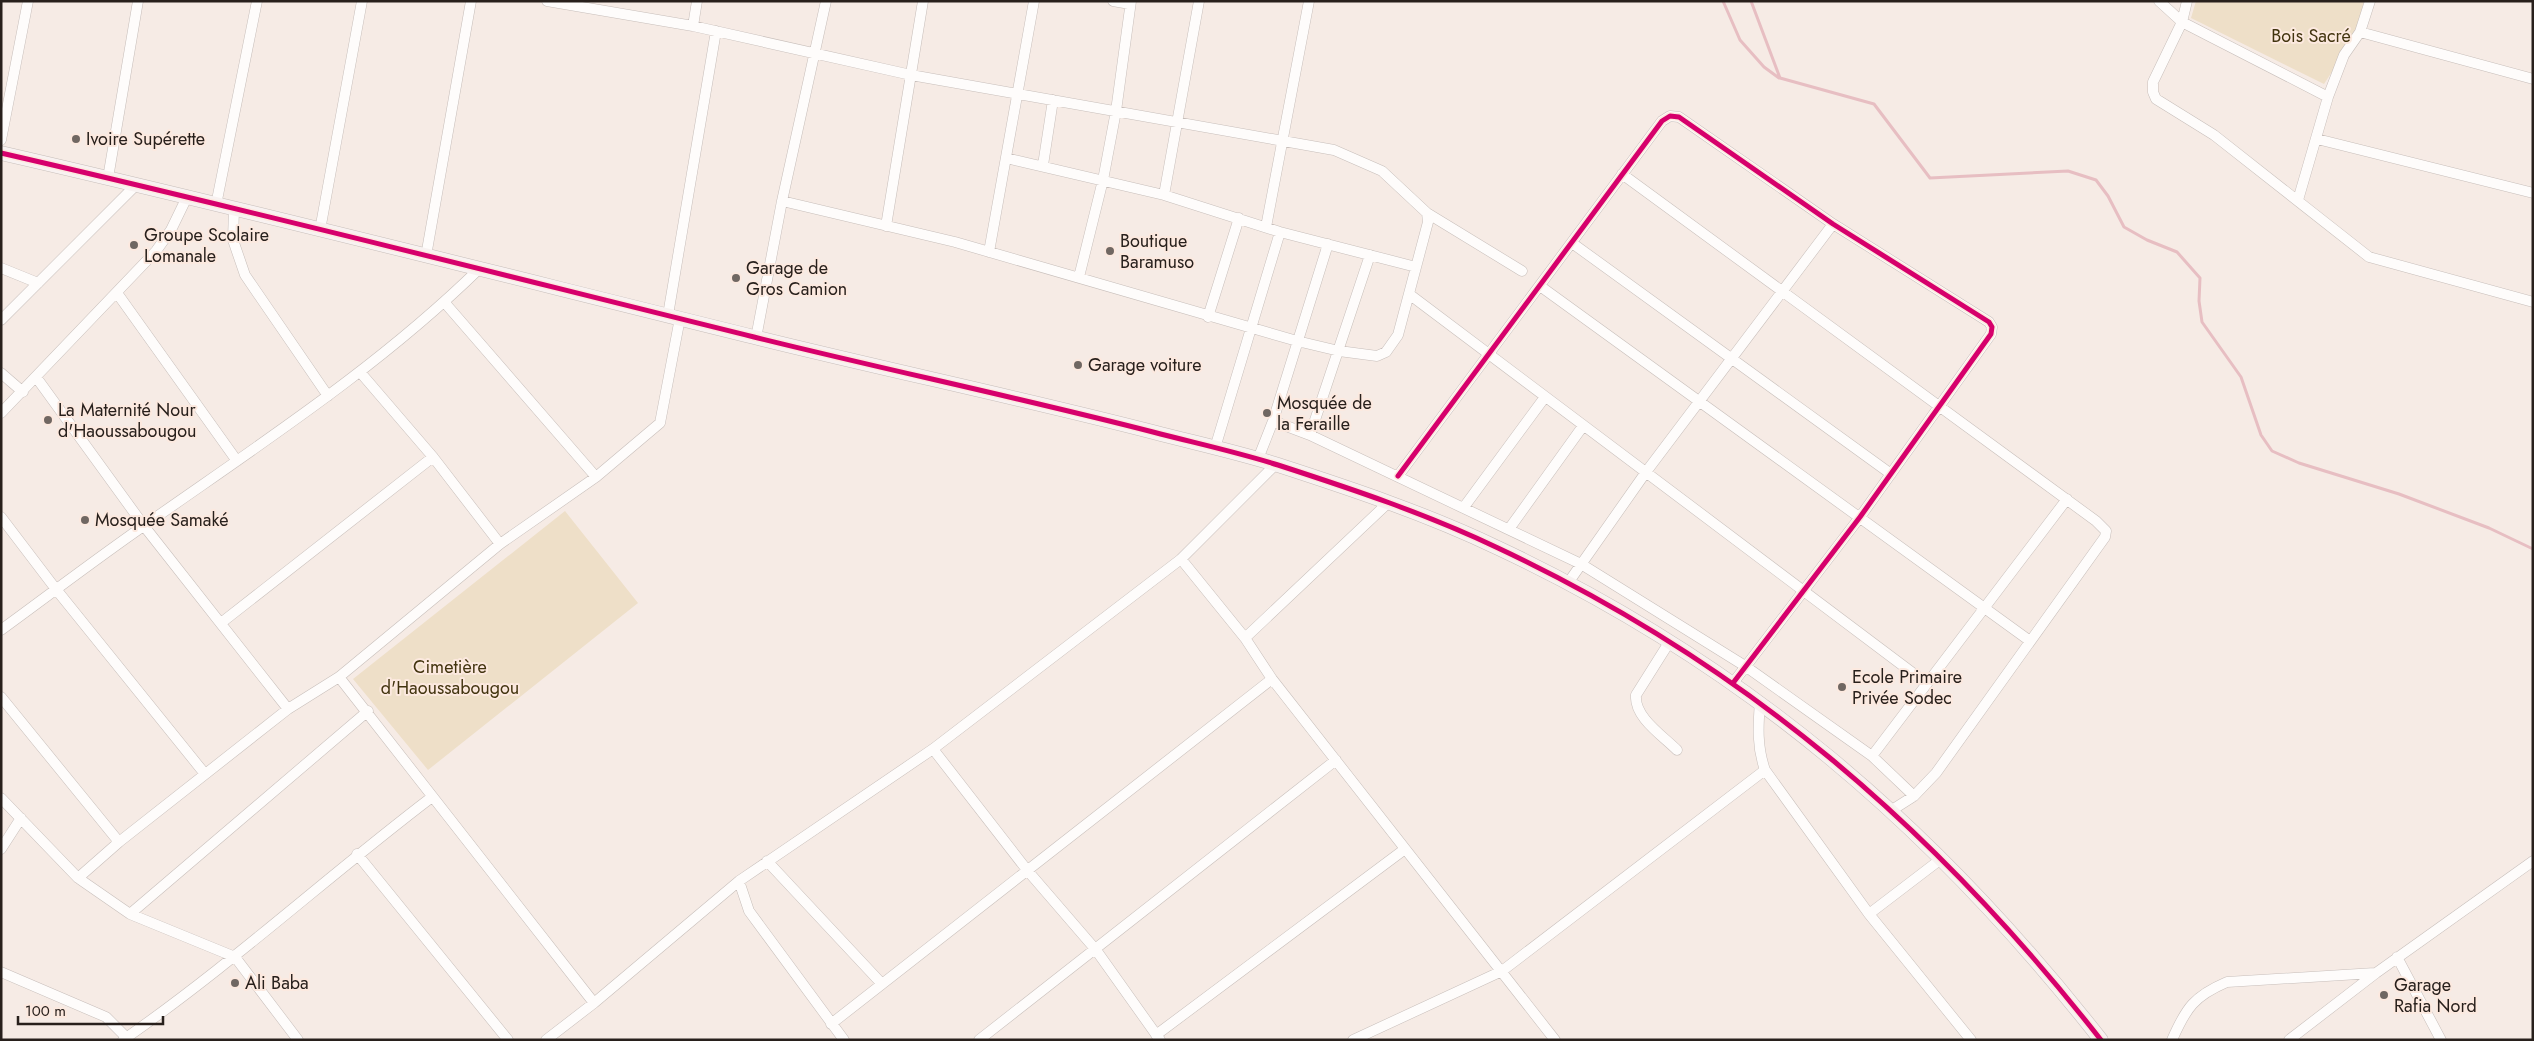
<svg xmlns="http://www.w3.org/2000/svg" width="2534" height="1041" font-family="Jost,sans-serif">
  <rect width="100%" height="100%" fill="#f6ebe5"/>
  <!-- green -->
  <path fill="#eedfc8" d="M2196,1H2364L2354,38L2324,84L2191,18Z
    M565,511L638,603L428,770L353,679Z"/>
  <g fill="none" stroke-linecap="round" stroke-linejoin="round">
    <!-- stream -->
    <path stroke="#e7bec2" stroke-width="3" d="M1723,1L1740,40L1764,67L1779,78
      M1751,1L1780,78L1874,104L1930,178L2068,171L2096,180L2108,196L2124,227L2147,240L2177,252L2200,278L2199,301L2202,322L2241,377L2261,435L2272,451L2299,463L2399,494L2489,528L2533,549"/>
    <!-- street casing -->
    <g stroke="#c7beba" stroke-width="11">
      <path id="street" d="M547,1L693,26L911,75L1334,150L1382,171L1427,213L1522,271
        M1113,1L1130,4
        M2159,1L2182,22L2328,97
        M2187,1L2182,22L2153,82V92L2156,99L2214,135L2369,257L2533,302
        M693,26L697,1
        M2360,32L2533,79
        M2317,139L2533,193
        M1,140L28,1
        M1006,158L1164,195L1280,232L1416,267
        M1043,165L1053,100
        M1622,174L2096,521L2106,531L2105,537L1936,773L1914,796L1892,810
        M108,178L138,1
        M1164,195L1199,1
        M2298,200L2328,97L2344,55L2360,32L2370,1
        M782,201L955,242L1297,341L1339,351L1377,356L1386,352L1398,335L1428,222L1427,213
        M216,205L257,1
        M234,209L233,240L245,275L328,396
        M886,226L923,1
        M1266,227L1309,1
        M320,230L362,1
        M1572,243L1891,474
        M989,252L1034,1
        M426,256L471,1
        M1,268L38,283
        M1079,277L1103,180L1116,111L1131,1
        M1540,286L2030,641
        M117,293L237,461
        M1409,294L1926,683
        M445,303L596,477
        M668,315L716,31
        M1208,317L1239,218
        M1,320L136,185
        M756,338L782,201L826,1
        M360,372L433,457L500,544
        M1,373L23,392
        M36,377L144,526L288,709
        M1,413L156,251L171,230L187,197
        M1273,421L1310,435L1581,564L1745,666L1872,756L1914,796
        M1310,435L1370,255
        M1215,448L1280,232
        M1258,459L1273,421L1328,244
        M1398,476L1662,121L1670,116L1679,117L1833,224L1989,322L1992,327L1991,334L1860,517L1733,683
        M1464,507L1545,397
        M1,517L55,588L205,774
        M1509,529L1583,426
        M1181,559L1245,638L1272,679L1555,1040
        M1568,583L1646,472L1833,224
        M221,623L433,457
        M1,630C49,595 96,559 145,525C260,444 379,367 480,268
        M1245,638L1389,502
        M1670,641L1636,695C1634,717 1662,735 1677,750
        M339,677L594,1003
        M1,697L119,842
        M1760,702C1758,727 1757,747 1765,770L1869,914L1971,1040
        M933,749L1027,870L1096,950L1160,1040
        M1872,756L2067,499
        M1,798L78,878L130,914L235,957L298,1040
        M1,849L21,818
        M357,854L508,1040
        M767,861L882,984
        M78,878L119,842L288,709L339,677L500,544L596,477L660,423L680,318
        M739,881L749,911L844,1040
        M130,914L368,711
        M1869,914L1941,859
        M2397,957L2441,1040
        M1,972L106,1017L129,1040
        M831,1024L1272,679
        M1156,1035L1405,849
        M123,1040C231,965 328,876 432,797
        M546,1040L594,1003L739,881L933,749L1181,559L1276,464
        M979,1040L1336,760
        M1353,1040L1502,971L1765,770
        M2172,1040C2186,1008 2194,996 2227,982L2375,973
        M2289,1040L2376,973L2533,861"/>
    </g>
    <!-- secondary casing -->
    <g stroke="#c7beba" stroke-width="15">
      <path id="secondary" d="M1,153C253,211 503,275 754,337C887,370 1021,398 1153,432C1195,443 1237,452 1278,465C1352,489 1427,514 1498,548C1745,664 1933,826 2101,1040"/>
    </g>
    <!-- street -->
    <use href="#street" stroke="#fefcfb" stroke-width="10"/>
    <!-- secondary -->
    <use href="#secondary" stroke="#f8f2f1" stroke-width="14"/>
    <!-- cycleway casing -->
    <g stroke="#fce9df" stroke-width="8">
      <path id="cycleway" d="M1,153C253,211 503,275 754,337C887,370 1021,398 1153,432C1195,443 1237,452 1278,465C1352,489 1427,514 1498,548C1745,664 1933,826 2101,1040
        M1398,476L1662,121L1670,116L1679,117L1833,224L1989,322L1992,327L1991,334L1860,517L1733,683"/>
    </g>
    <!-- cycleway -->
    <use href="#cycleway" stroke="#d6006c" stroke-width="5"/>
  </g>
  <!-- markers -->
  <g fill="#706762" stroke="#fce9df" stroke-width="2">
    <circle cx="76" cy="139" r="5"/>
    <circle cx="134" cy="245" r="5"/>
    <circle cx="1110" cy="251" r="5"/>
    <circle cx="736" cy="278" r="5"/>
    <circle cx="1078" cy="365" r="5"/>
    <circle cx="1267" cy="413" r="5"/>
    <circle cx="48" cy="420" r="5"/>
    <circle cx="85" cy="520" r="5"/>
    <circle cx="1842" cy="687" r="5"/>
    <circle cx="235" cy="983" r="5"/>
    <circle cx="2384" cy="995" r="5"/>
  </g>
  <g text-anchor="middle" dominant-baseline="central" stroke-width="4" stroke-linejoin="round" paint-order="stroke">
    <!-- park labels -->
    <g font-size="18" fill="#42340f" stroke="#fce9df">
      <text x="2311" y="36">Bois Sacré</text>
      <text x="450" y="667">Cimetière<tspan x="450" dy="21">d'Haoussabougou</tspan></text>
    </g>
    <!-- poi labels -->
    <g font-size="18" fill="#28201c" stroke="#fce9df" text-anchor="start">
      <text x="86" y="139">Ivoire Supérette</text>
      <text x="144" y="235">Groupe Scolaire<tspan x="144" dy="21">Lomanale</tspan></text>
      <text x="1120" y="241">Boutique<tspan x="1120" dy="21">Baramuso</tspan></text>
      <text x="746" y="268">Garage de<tspan x="746" dy="21">Gros Camion</tspan></text>
      <text x="1088" y="365">Garage voiture</text>
      <text x="1277" y="403">Mosquée de<tspan x="1277" dy="21">la Feraille</tspan></text>
      <text x="58" y="410">La Maternité Nour<tspan x="58" dy="21">d'Haoussabougou</tspan></text>
      <text x="95" y="520">Mosquée Samaké</text>
      <text x="1852" y="677">Ecole Primaire<tspan x="1852" dy="21">Privée Sodec</tspan></text>
      <text x="245" y="983">Ali Baba</text>
      <text x="2394" y="985">Garage<tspan x="2394" dy="21">Rafia Nord</tspan></text>
    </g>
  </g>
  <!-- border -->
  <rect width="2534" height="1041" fill="none" stroke="#28201c" stroke-width="5"/>
  <!-- scale -->
  <path d="M18 1016v8h145v-8" fill="none" stroke="#28201c" stroke-width="2.5"/>
  <text x="25" y="1016" font-size="15" fill="#28201c" stroke="#fce9df" stroke-width="4" paint-order="stroke">100 m</text>
</svg>
